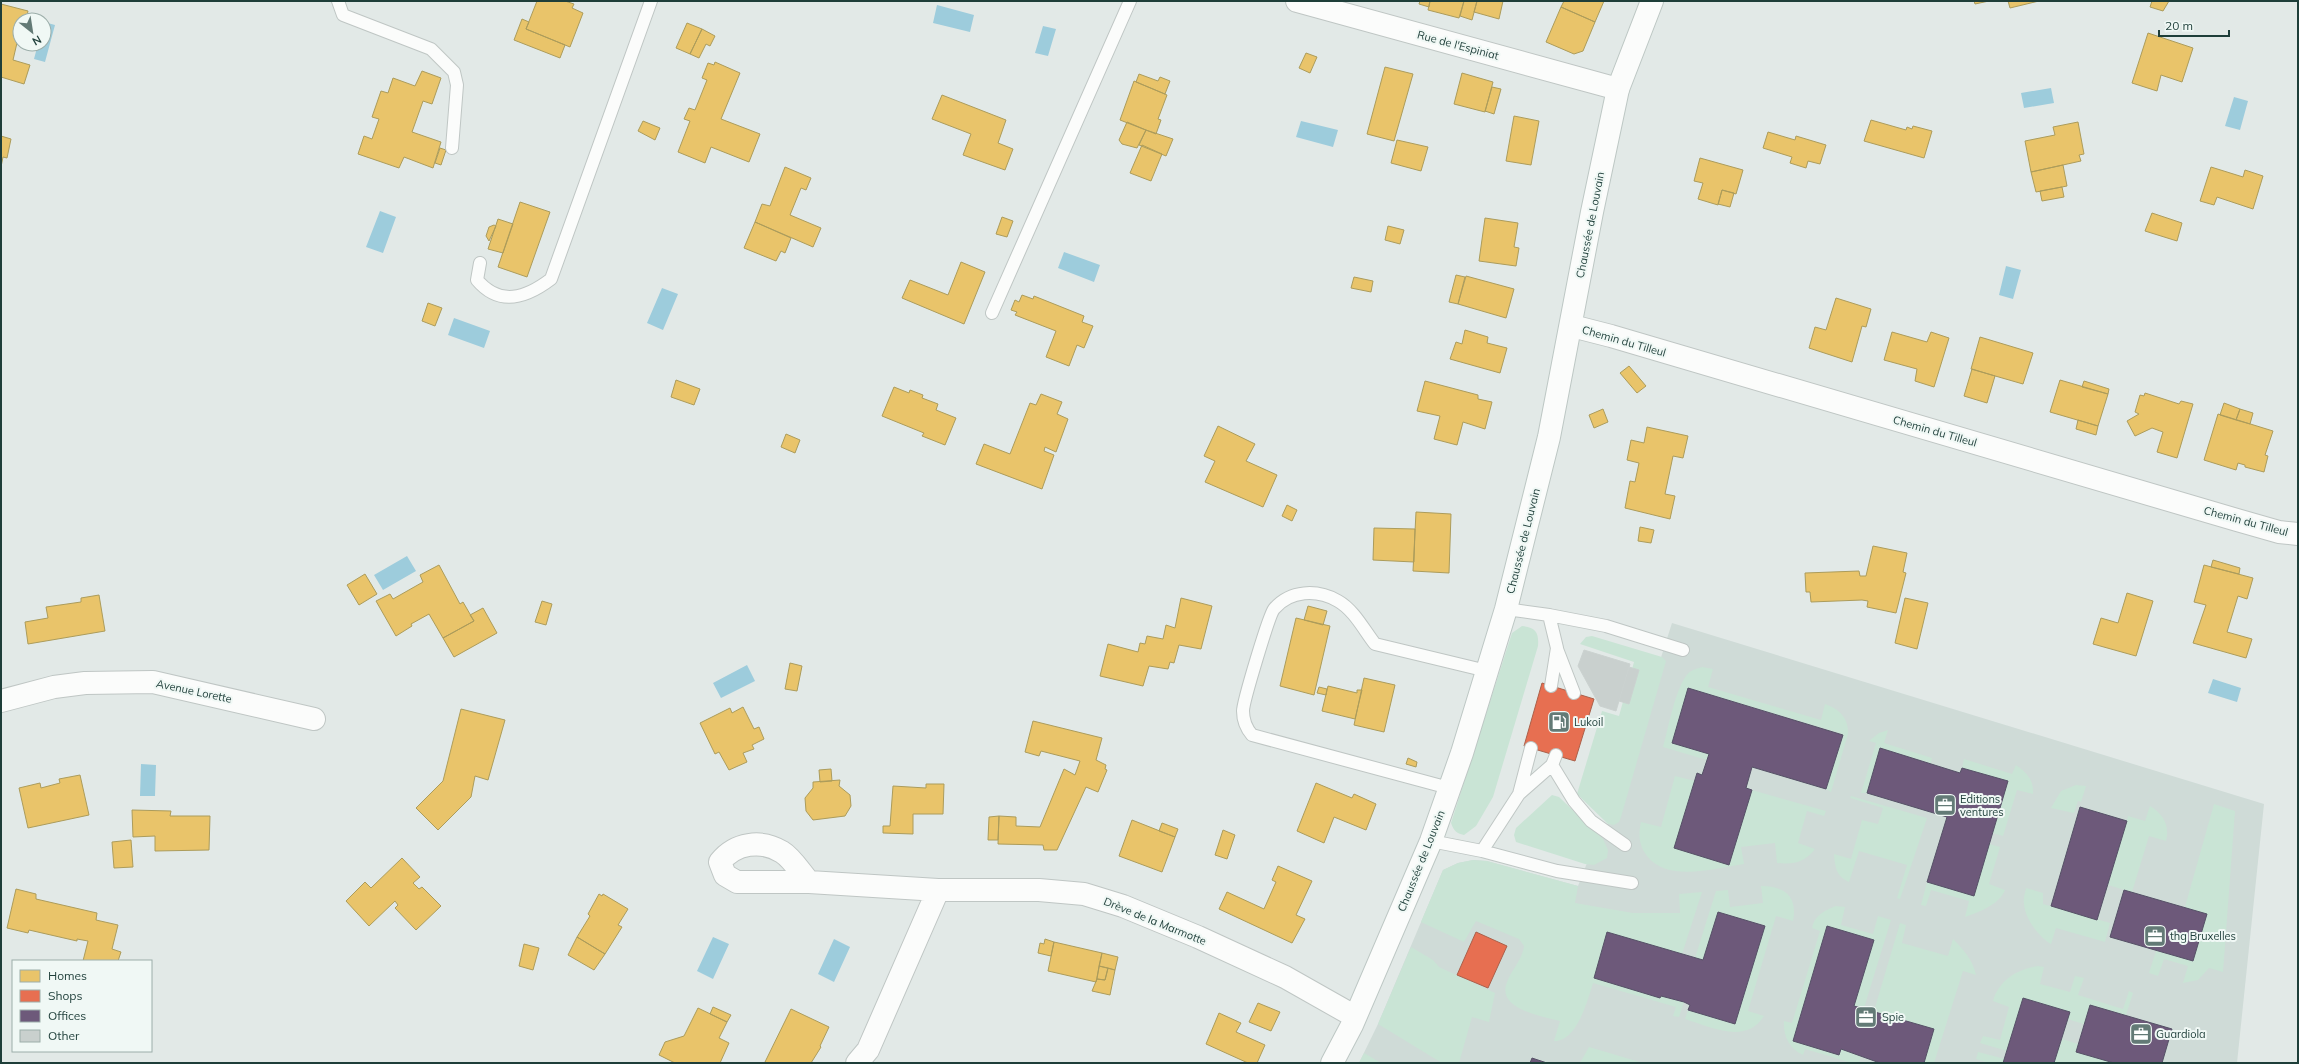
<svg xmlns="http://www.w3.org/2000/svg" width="2299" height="1064" font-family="Mulish,sans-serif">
  <rect width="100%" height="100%" fill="#e2e9e7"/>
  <!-- built -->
  <path fill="#cfdbd7" d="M1672,623L2264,804L2237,1063H1359L1378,1024L1443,870L1458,863L1473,860L1487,861L1578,886L1598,835L1608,824Z"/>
  <!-- green -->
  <path fill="#c9e4d5" d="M1522,626C1536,627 1539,633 1538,646L1493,797L1476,826L1464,835C1456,833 1454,831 1451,823L1512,633Z
    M1592,636L1662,657L1666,661L1621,817L1619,822L1614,825L1608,824L1577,794L1602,711L1619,716L1634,662L1580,644L1586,637Z
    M1702,667L1713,669L1708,687L1821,720L1825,704C1839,709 1849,718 1848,734L1831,792L1826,789L1843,734L1689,688L1672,743L1709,754L1707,760L1663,747C1669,726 1674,694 1686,676C1690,670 1696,669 1702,667Z
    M1888,730L1884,743L1932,758L1931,763L1880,748L1867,793H1861L1876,743L1869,741L1879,733Z
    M1964,759L2012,774L2016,765C2027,773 2034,780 2033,794L2017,790L2003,836L1993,833L2008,781L1962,768Z
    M1675,776L1695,781L1674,848L1729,864L1752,790L1826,811L1824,816L1807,811L1798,843L1815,849C1805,862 1794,865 1777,863L1775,843L1741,847L1744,864C1715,868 1668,883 1647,856C1639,845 1638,835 1641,822L1661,827Z
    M2076,785L2086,786L2081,802L2078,801L2074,813L2051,808L2061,791Z
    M1552,795L1559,797L1603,839L1608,850L1607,858L1594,865L1585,864L1516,842L1514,835L1516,828Z
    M1851,796L1927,818L1900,899L1897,898L1907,865L1859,851L1849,882C1836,876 1835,867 1834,854L1851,859L1862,820L1878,824L1883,808L1850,798Z
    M2214,804L2235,811L2223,972L2209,968L2198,980L2183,983L2188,966L2164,959L2158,976L2149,973L2156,951L2193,961L2206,914L2185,907Z
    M2150,806C2163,814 2170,825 2166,841L2149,836L2132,892L2108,885L2128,816L2145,821Z
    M1989,844L2000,847L1989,884L2005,890C1999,905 1979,912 1965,917L1969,901L1931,890L1926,906L1921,905L1927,882L1974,896Z
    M1473,860L1487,861L1578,886L1575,903L1633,913H1680L1679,894L1702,892L1682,954L1607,932L1594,977L1660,998L1661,996L1684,1002L1679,1017L1673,1016L1676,1007L1593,983C1588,999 1577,1042 1554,1041L1560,1021C1545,1017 1499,1010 1506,985C1510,971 1522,961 1524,946L1519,939L1476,921L1464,942L1421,922L1443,870L1458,863Z
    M1761,886C1784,886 1798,896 1793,921L1776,916L1748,1011L1764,1016C1746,1045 1711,1027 1685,1019L1688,1010L1735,1024L1765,925L1718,912L1703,960L1695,958L1716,891L1728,890L1730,907L1763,903Z
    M2026,888L2043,893V904L2110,923L2105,942L2056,928L2051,944C2039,937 2025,919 2024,904C2023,899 2025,893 2026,888Z
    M1836,906L1845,907L1841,925L1873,934L1878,916L1891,920L1864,1008L1854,1006L1874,940L1827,927L1793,1041L1839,1055L1841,1049L1861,1055L1859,1063H1852L1805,1049L1803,1055C1789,1048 1783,1036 1784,1021L1792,1023L1820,931L1812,928C1814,916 1825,910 1836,906Z
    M1900,923L1906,925L1902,943L1948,956L1953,939C1963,949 1973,960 1976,975L1963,971L1934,1063H1924L1934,1029L1874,1011Z
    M1411,947L1433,960L1439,967L1495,993L1489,1022L1472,1017L1459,1063H1442L1378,1024Z
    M2038,966L2044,967L2040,984L2070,992L2075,976L2084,978L2078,995L2123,1009L2129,991L2133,993L2126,1015L2090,1005L2084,1024L2067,1019L2007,1051L1980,1043L1983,1036L2000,1040L2009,1007L1993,1001C1999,980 2017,969 2038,966Z
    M2062,1039L2078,1044L2076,1052L2114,1063H2054Z
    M1589,1047L1643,1063H1580Z
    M1978,1052L2005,1059L2003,1063H1989L1976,1059Z
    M1364,1053L1381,1063H1359Z"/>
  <!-- water -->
  <path fill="#9dccdc" d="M937,5L974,15L970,32L933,23Z
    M44,22L55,25L45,62L34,59L38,44H44Z
    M1043,26L1056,29L1048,56L1035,53Z
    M2051,88L2054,103L2024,108L2021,93Z
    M2234,97L2248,101L2240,130L2225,126Z
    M1301,121L1338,130L1333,147L1296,137Z
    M380,211L396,217L383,253L366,247Z
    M1064,252L1100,265L1094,282L1058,268Z
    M2006,266L2021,270L2013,299L1999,295Z
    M662,288L678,294L663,330L647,323Z
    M454,318L490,331L484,348L448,335Z
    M407,556L416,571L383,590L374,575Z
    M747,665L755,681L721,698L713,683Z
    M2213,679L2241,688L2237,702L2208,693Z
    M141,764L156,765L155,796H140Z
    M713,937L729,944L713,979L697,971Z
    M834,939L850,947L834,982L818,974Z"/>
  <!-- homes -->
  <path fill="#e9c46a" stroke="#ac9c5b" d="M537,1H565L574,4L572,8L583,13L570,47L526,29Z
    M1420,1H1430L1429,7L1419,4Z
    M1430,1H1464L1459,18L1428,10Z
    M1464,1H1477L1472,20L1460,16Z
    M1477,1H1503L1499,19L1474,12Z
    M1564,1H1604L1595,22L1561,7Z
    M1974,1H1989L1975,4Z
    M2008,1H2039L2010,8Z
    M2152,1H2169L2163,11L2150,7Z
    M1,4L28,11L26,20H20V30L13,60L30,65L24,84L1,77Z
    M1561,7L1595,22L1583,51L1574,54L1546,42Z
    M522,19L529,22L526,29L565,45L560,58L514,40Z
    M687,23L702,29L690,54L676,48Z
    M702,29L715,36L710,46L706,44L699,58L690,54Z
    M2148,33L2193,48L2182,82L2161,75L2157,91L2132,83Z
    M1306,53L1317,57L1310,73L1299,68Z
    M715,62L740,73L721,119L760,134L749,162L711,147L705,163L678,152L690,121L684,119L689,108L695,110L707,80L702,78L708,63L714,65Z
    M1385,67L1413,74L1394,141L1367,134Z
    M422,71L441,78L432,104L423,101L412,132L441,142L433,168L404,157L399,168L358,154L364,136L372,139L379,119L372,117L381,91L388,93L393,78L415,86Z
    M1462,73L1493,82L1485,112L1454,104Z
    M1139,74L1158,81L1160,77L1170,81L1165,94L1136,82Z
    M1134,81L1167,95L1158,119L1161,120L1156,134L1120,120Z
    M1492,87L1501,89L1494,114L1485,111Z
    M942,95L1006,120L998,143L1013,149L1005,170L963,155L971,134L932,119Z
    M1514,116L1539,121L1531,165L1506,161Z
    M1871,120L1906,130L1907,127L1912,129L1913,126L1932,131L1924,158L1864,141Z
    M643,121L660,128L655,140L638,131Z
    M1127,122L1146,130L1137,148L1122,144L1119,140Z
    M2078,122L2084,154L2079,155L2081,161L2031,172L2025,141L2055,135L2053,127Z
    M1146,130L1173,139L1166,156L1139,145Z
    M1768,132L1795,140L1796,136L1826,145L1820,164L1808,161L1806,168L1790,163L1792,157L1763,148Z
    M1,136L11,139L7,158L3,157L1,167Z
    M1397,140L1428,147L1421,171L1391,163Z
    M1142,145L1162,154L1151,181L1130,173Z
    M440,148L446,150L441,165L435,163Z
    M1700,158L1743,170L1736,194L1722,190L1718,205L1698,199L1703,183L1694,181Z
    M2063,165L2067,186L2036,192L2031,172Z
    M785,167L811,178L806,190L801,188L790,215L821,228L813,247L755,222L762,204L770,206Z
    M2211,167L2243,177L2245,170L2263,176L2253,209L2217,197L2214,205L2200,201Z
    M2062,187L2064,197L2042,201L2040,191Z
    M1722,190L1734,193L1730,207L1718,204Z
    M520,202L550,212L527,277L498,267Z
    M2152,213L2182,223L2177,241L2145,231Z
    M1002,217L1013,221L1007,237L996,234Z
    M1485,218L1518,223L1514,247L1519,248L1516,266L1479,261Z
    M498,219L513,224L503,253L488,249Z
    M755,222L791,238L785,253L781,251L776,261L744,248Z
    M494,225L496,226L489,241L486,236L489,227Z
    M1388,226L1404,230L1400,244L1385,240Z
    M961,262L985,272L964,324L902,298L910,280L948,295Z
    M1456,275L1465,277L1458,304L1449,302Z
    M1466,276L1514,289L1506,318L1458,304Z
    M1354,277L1373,281L1371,292L1351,288Z
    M1022,295L1033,299L1034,296L1084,316L1082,322L1093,326L1084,348L1077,345L1069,366L1046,357L1056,331L1015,315L1017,312L1011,310L1015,300L1019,302Z
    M1836,298L1871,309L1866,327L1862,326L1852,362L1809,348L1815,327L1826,330Z
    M428,303L442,308L435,326L422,321Z
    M1465,330L1488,337L1487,343L1507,348L1500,373L1450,359L1456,342L1462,344Z
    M1892,332L1927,342L1931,332L1949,338L1934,387L1915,381L1917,369L1884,360Z
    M1980,337L2033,353L2023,384L1971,369Z
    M1629,366L1646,386L1637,393L1620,373Z
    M1972,369L1995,376L1987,403L1964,396Z
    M676,380L700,389L694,405L671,397Z
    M2060,380L2108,394L2098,426L2050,412Z
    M1425,381L1478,395V399L1492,402L1485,429L1463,422L1457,445L1434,439L1440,416L1417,411Z
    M2084,381L2109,389L2108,394L2082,387Z
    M894,387L909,393L910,390L923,395L922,398L938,404L936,410L956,418L945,445L922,436L924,433L882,416Z
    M2145,393L2179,404L2181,401L2193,404L2177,458L2157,452L2163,432L2152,428L2135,436L2127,421L2139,414L2135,412L2140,395L2144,396Z
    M1041,394L1062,402L1057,414L1068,419L1056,452L1045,447L1044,451L1054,455L1042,489L976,464L984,444L1010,454L1030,403L1036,405Z
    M2224,403L2240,409L2236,420L2220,415Z
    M1603,409L1608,422L1594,428L1589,415Z
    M2240,409L2253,413L2250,424L2236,420Z
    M2218,414L2273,431L2265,455L2268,456L2264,472L2245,467V465L2238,463L2236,470L2204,460Z
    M2078,420L2098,426L2096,435L2076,429Z
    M1218,426L1255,444L1246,461L1277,475L1263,507L1205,482L1215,461L1204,456Z
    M1647,427L1688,436L1683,458L1673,456L1665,494L1675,496L1670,519L1625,508L1630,481L1635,482L1639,463L1627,460L1631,440L1644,443Z
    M786,434L800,440L795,453L781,447Z
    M1287,505L1297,510L1292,521L1282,516Z
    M1416,512L1451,514L1449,573L1413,571Z
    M1640,527L1654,530L1651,543L1638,541Z
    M1374,528L1415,529L1414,562L1373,560Z
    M1873,546L1907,553L1903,572L1906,573L1896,613L1867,607L1868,601L1862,600L1811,602L1810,592H1806L1805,573L1859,571L1860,576H1866Z
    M2213,560L2240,568L2239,574L2211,567Z
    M439,565L460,604L463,602L474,621L443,638L429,614L411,624L412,626L396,636L376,601L390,594L393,599L423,582L420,575Z
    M2204,565L2253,578L2247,599L2238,596L2227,632L2252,639L2246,658L2193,643L2206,605L2194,602Z
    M365,574L377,594L359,605L347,585Z
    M2127,593L2153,601L2136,656L2093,644L2101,618L2118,623Z
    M99,595L105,631L28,644L25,622L48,618L46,607L81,602V598Z
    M1181,598L1212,606L1201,649L1179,645L1174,663L1170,662L1168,669L1149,666L1143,686L1100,676L1108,644L1138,652L1140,643L1145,644L1147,636L1163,639L1166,625L1175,628Z
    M1905,598L1928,603L1917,649L1895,643Z
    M542,601L552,604L546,625L535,622Z
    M1308,606L1327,611L1323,625L1304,620Z
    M483,608L497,633L454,657L443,638L474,621L470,615Z
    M1296,618L1330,626L1314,695L1280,686Z
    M790,663L802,666L797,691L785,689Z
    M1364,678L1395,685L1384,732L1354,725Z
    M1328,686L1357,693V690H1362L1355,719L1322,711Z
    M1319,687L1327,689L1326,695L1317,693Z
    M743,707L754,729L759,727L764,739L752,745L754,749L743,753L747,762L729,770L719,752L715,754L700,723L730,708L732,713Z
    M461,709L505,720L488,780L475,776L471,797L438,830L416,808L443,781Z
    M1033,721L1102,738L1096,760L1106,765L1105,769L1107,770L1098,792L1086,787L1057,850H1044L1043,845L998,844L999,816L1016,817V826L1040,827L1064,769L1075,775L1080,761L1041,751L1039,756L1025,752Z
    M1408,758L1417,762L1416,767L1406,764Z
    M831,769L832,781L820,782L819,770Z
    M80,775L89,815L28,828L19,788L40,783L41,788L60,783L59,779Z
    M840,780L839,786L850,795L851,806L845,816L813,820L806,811L805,798L813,788V782Z
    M1316,783L1352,798L1354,794L1376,804L1366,830L1334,817L1324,843L1297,831Z
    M926,784H944L943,814H913V834L883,833V826H890L893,786L926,788Z
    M132,810L171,811L170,816H210L209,850L155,851V836L133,837Z
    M999,816L998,840H988L989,817Z
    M1132,820L1175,837L1162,872L1119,856Z
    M1162,823L1178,829L1175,837L1159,831Z
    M1223,830L1235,835L1227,859L1215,855Z
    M131,840L133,867L114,868L112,842Z
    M402,858L420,877L413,883L419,889L422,887L441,906L416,930L395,908L398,905L395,901L369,926L346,901L365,882L371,888Z
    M1278,866L1312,881L1296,915L1305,919L1292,943L1219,909L1227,892L1264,909L1276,882L1272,880Z
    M16,889L36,894V899L97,913L96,920L118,925L112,949L121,952L118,961H83L88,941L77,939V941L29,930L28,933L7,928Z
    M599,894L602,896L603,894L628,909L618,925L622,927L605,954L577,937L590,916L588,914Z
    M577,937L605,954L594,970L568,955Z
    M1045,939L1054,942L1051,956L1038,953L1040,943L1044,944Z
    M1054,942L1102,953L1096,982L1048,971Z
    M524,944L539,948L533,970L519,966Z
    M1102,953L1118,957L1115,970L1099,966Z
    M1099,966L1108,968L1105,980L1097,979Z
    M1108,968L1115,970L1110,995L1092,991L1097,979L1105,980Z
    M1258,1003L1280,1012L1271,1031L1249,1022Z
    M713,1007L731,1015L727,1022L710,1014Z
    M698,1008L727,1022L719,1038L729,1043L720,1063H675L659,1055L665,1042L684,1036Z
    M791,1009L829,1027L820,1046L821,1047L811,1063H768L765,1062Z
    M1219,1013L1241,1023L1236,1032L1265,1045L1257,1063H1248L1206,1044Z"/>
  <!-- shops -->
  <path fill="#e76f51" stroke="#ab604a" d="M1542,683L1594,699L1575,761L1524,746Z
    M1476,932L1507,946L1488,988L1457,975Z"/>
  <!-- offices -->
  <path fill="#6d597a" stroke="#555166" d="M1688,688L1843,735L1826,789L1752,767L1746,788L1752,790L1729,865L1674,848L1697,773L1702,775L1709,754L1672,743Z
    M1880,748L1960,773L1962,768L2008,781L1974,896L1927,882L1947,817L1867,793Z
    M2080,807L2127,821L2097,920L2051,906Z
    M2124,890L2207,914L2193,961L2110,937Z
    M1718,912L1765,926L1735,1024L1688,1010L1690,1005L1684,1002L1661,996L1660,998L1594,978L1607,932L1703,960Z
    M1827,926L1874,940L1854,1006L1934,1029L1924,1063H1880L1841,1049L1839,1055L1793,1041Z
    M2023,998L2070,1012L2054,1063H2003Z
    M2090,1005L2172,1029L2162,1063H2114L2076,1052Z
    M1532,1058L1547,1063H1548H1530Z"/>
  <!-- building -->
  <path fill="#c9d0ce" stroke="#cbd2d0" d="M1584,650L1630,664L1616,711L1600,706L1578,666Z
    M1629,667L1639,670L1629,704L1619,701Z"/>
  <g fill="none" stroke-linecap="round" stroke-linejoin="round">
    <!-- service casing -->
    <g stroke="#bfc6c4" stroke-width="14">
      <path id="service" d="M338,1L343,15L431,49L454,72L457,85L452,148
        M480,263L477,280C500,307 526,298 551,279L651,1
        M992,313L1130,1
        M1506,609L1549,615L1557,648L1551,686
        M1549,615L1606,626L1683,650
        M1557,649L1574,693
        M1552,765L1574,801L1591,821L1625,845
        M1449,788L1252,735C1246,728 1243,721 1243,711C1243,702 1269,615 1274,609C1290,590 1317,589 1338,601C1354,610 1364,630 1375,644L1487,671
        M1519,794L1552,765L1556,755
        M1431,841L1482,851L1519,794L1531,748
        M1482,851L1557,871L1632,883"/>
    </g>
    <!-- minor casing -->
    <g stroke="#bfc6c4" stroke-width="24">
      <path id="minor" d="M1297,1L1618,89
        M1572,326L1611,336L2237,520L2279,532L2298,534
        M1,701L54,687L85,683L153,682L314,719
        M809,882C801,873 792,858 782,852C761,839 735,843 720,862L725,875L737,882H809L938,890H1039L1084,894L1123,906L1198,937L1285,977L1354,1016
        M857,1063L868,1050L938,890"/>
    </g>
    <!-- secondary casing -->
    <g stroke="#bdc7c4" stroke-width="24">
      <path id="secondary" d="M1332,1063L1352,1025L1431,841L1462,753L1506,609L1549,437L1592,212L1618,89L1652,1"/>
    </g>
    <!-- service -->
    <use href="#service" stroke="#fbfcfb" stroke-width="12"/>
    <!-- minor -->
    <use href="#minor" stroke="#fbfcfb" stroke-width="22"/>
    <!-- secondary -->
    <use href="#secondary" stroke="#fbfcfb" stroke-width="22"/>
  </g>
  <!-- icons -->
  <defs>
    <g id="fuel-square" transform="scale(1.15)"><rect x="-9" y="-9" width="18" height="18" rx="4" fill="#637a76" stroke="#f0f8f5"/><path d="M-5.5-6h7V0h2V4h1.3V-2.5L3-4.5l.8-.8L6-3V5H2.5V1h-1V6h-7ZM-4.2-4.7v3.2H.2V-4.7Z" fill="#fff"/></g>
    <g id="office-square" transform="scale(1.15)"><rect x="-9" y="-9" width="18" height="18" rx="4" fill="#637a76" stroke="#f0f8f5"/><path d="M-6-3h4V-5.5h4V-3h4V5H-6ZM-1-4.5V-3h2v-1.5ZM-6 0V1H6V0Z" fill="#fff"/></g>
  </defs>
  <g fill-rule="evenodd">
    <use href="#fuel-square" x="1559" y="722"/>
    <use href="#office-square" x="1945" y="805"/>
    <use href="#office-square" x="2155" y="936"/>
    <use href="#office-square" x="1866" y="1017"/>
    <use href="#office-square" x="2141" y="1034"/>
  </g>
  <g text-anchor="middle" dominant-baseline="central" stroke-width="4" stroke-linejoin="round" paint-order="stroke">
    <!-- street labels -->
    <g font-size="11" fill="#1e3e39" stroke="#f0f8f5">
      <text transform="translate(1458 45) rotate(15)">Rue de l'Espiniat</text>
      <text transform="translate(1590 225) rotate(-79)">Chaussée de Louvain</text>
      <text transform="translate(1624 341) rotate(16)">Chemin du Tilleul</text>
      <text transform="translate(1935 431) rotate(16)">Chemin du Tilleul</text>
      <text transform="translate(2246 521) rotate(15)">Chemin du Tilleul</text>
      <text transform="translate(1523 541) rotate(-76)">Chaussée de Louvain</text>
      <text transform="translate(194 691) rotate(12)">Avenue Lorette</text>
      <text transform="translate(1421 861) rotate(-68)">Chaussée de Louvain</text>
      <text transform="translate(1155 921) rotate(22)">Drève de la Marmotte</text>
    </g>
    <!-- poi labels -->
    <g font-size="11" fill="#1e3e39" stroke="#f0f8f5" text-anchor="start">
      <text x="1574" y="722">Lukoil</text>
      <text x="1960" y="799">Editions<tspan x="1960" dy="13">ventures</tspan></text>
      <text x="2170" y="936">thg Bruxelles</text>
      <text x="1882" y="1017">Spie</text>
      <text x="2156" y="1034">Guardiola</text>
    </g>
  </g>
  <!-- border -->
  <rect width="2299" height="1064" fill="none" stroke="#1e3e39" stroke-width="4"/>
  <!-- legend -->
  <rect x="12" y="960" width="140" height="92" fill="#f0f8f5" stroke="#9caeaa"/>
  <rect x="20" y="970" width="20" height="12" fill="#e9c46a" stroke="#9caeaa"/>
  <text x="48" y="980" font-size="12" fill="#1e3e39">Homes</text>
  <rect x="20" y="990" width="20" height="12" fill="#e76f51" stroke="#9caeaa"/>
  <text x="48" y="1000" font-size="12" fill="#1e3e39">Shops</text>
  <rect x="20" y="1010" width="20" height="12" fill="#6d597a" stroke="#9caeaa"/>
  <text x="48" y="1020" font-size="12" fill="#1e3e39">Offices</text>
  <rect x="20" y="1030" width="20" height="12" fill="#c9d0ce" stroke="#9caeaa"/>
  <text x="48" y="1040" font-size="12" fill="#1e3e39">Other</text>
  <!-- north arrow -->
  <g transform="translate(32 32) rotate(150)"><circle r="19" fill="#f0f8f5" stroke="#9caeaa"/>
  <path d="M0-3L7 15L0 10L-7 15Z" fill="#637a76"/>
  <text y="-6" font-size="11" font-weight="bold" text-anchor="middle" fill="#1e3e39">N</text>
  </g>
  <!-- scale -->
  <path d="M2159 30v6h70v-6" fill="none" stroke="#1e3e39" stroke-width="2"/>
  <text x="2165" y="30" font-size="12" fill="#1e3e39" stroke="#f0f8f5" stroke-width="3" paint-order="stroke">20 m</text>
</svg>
